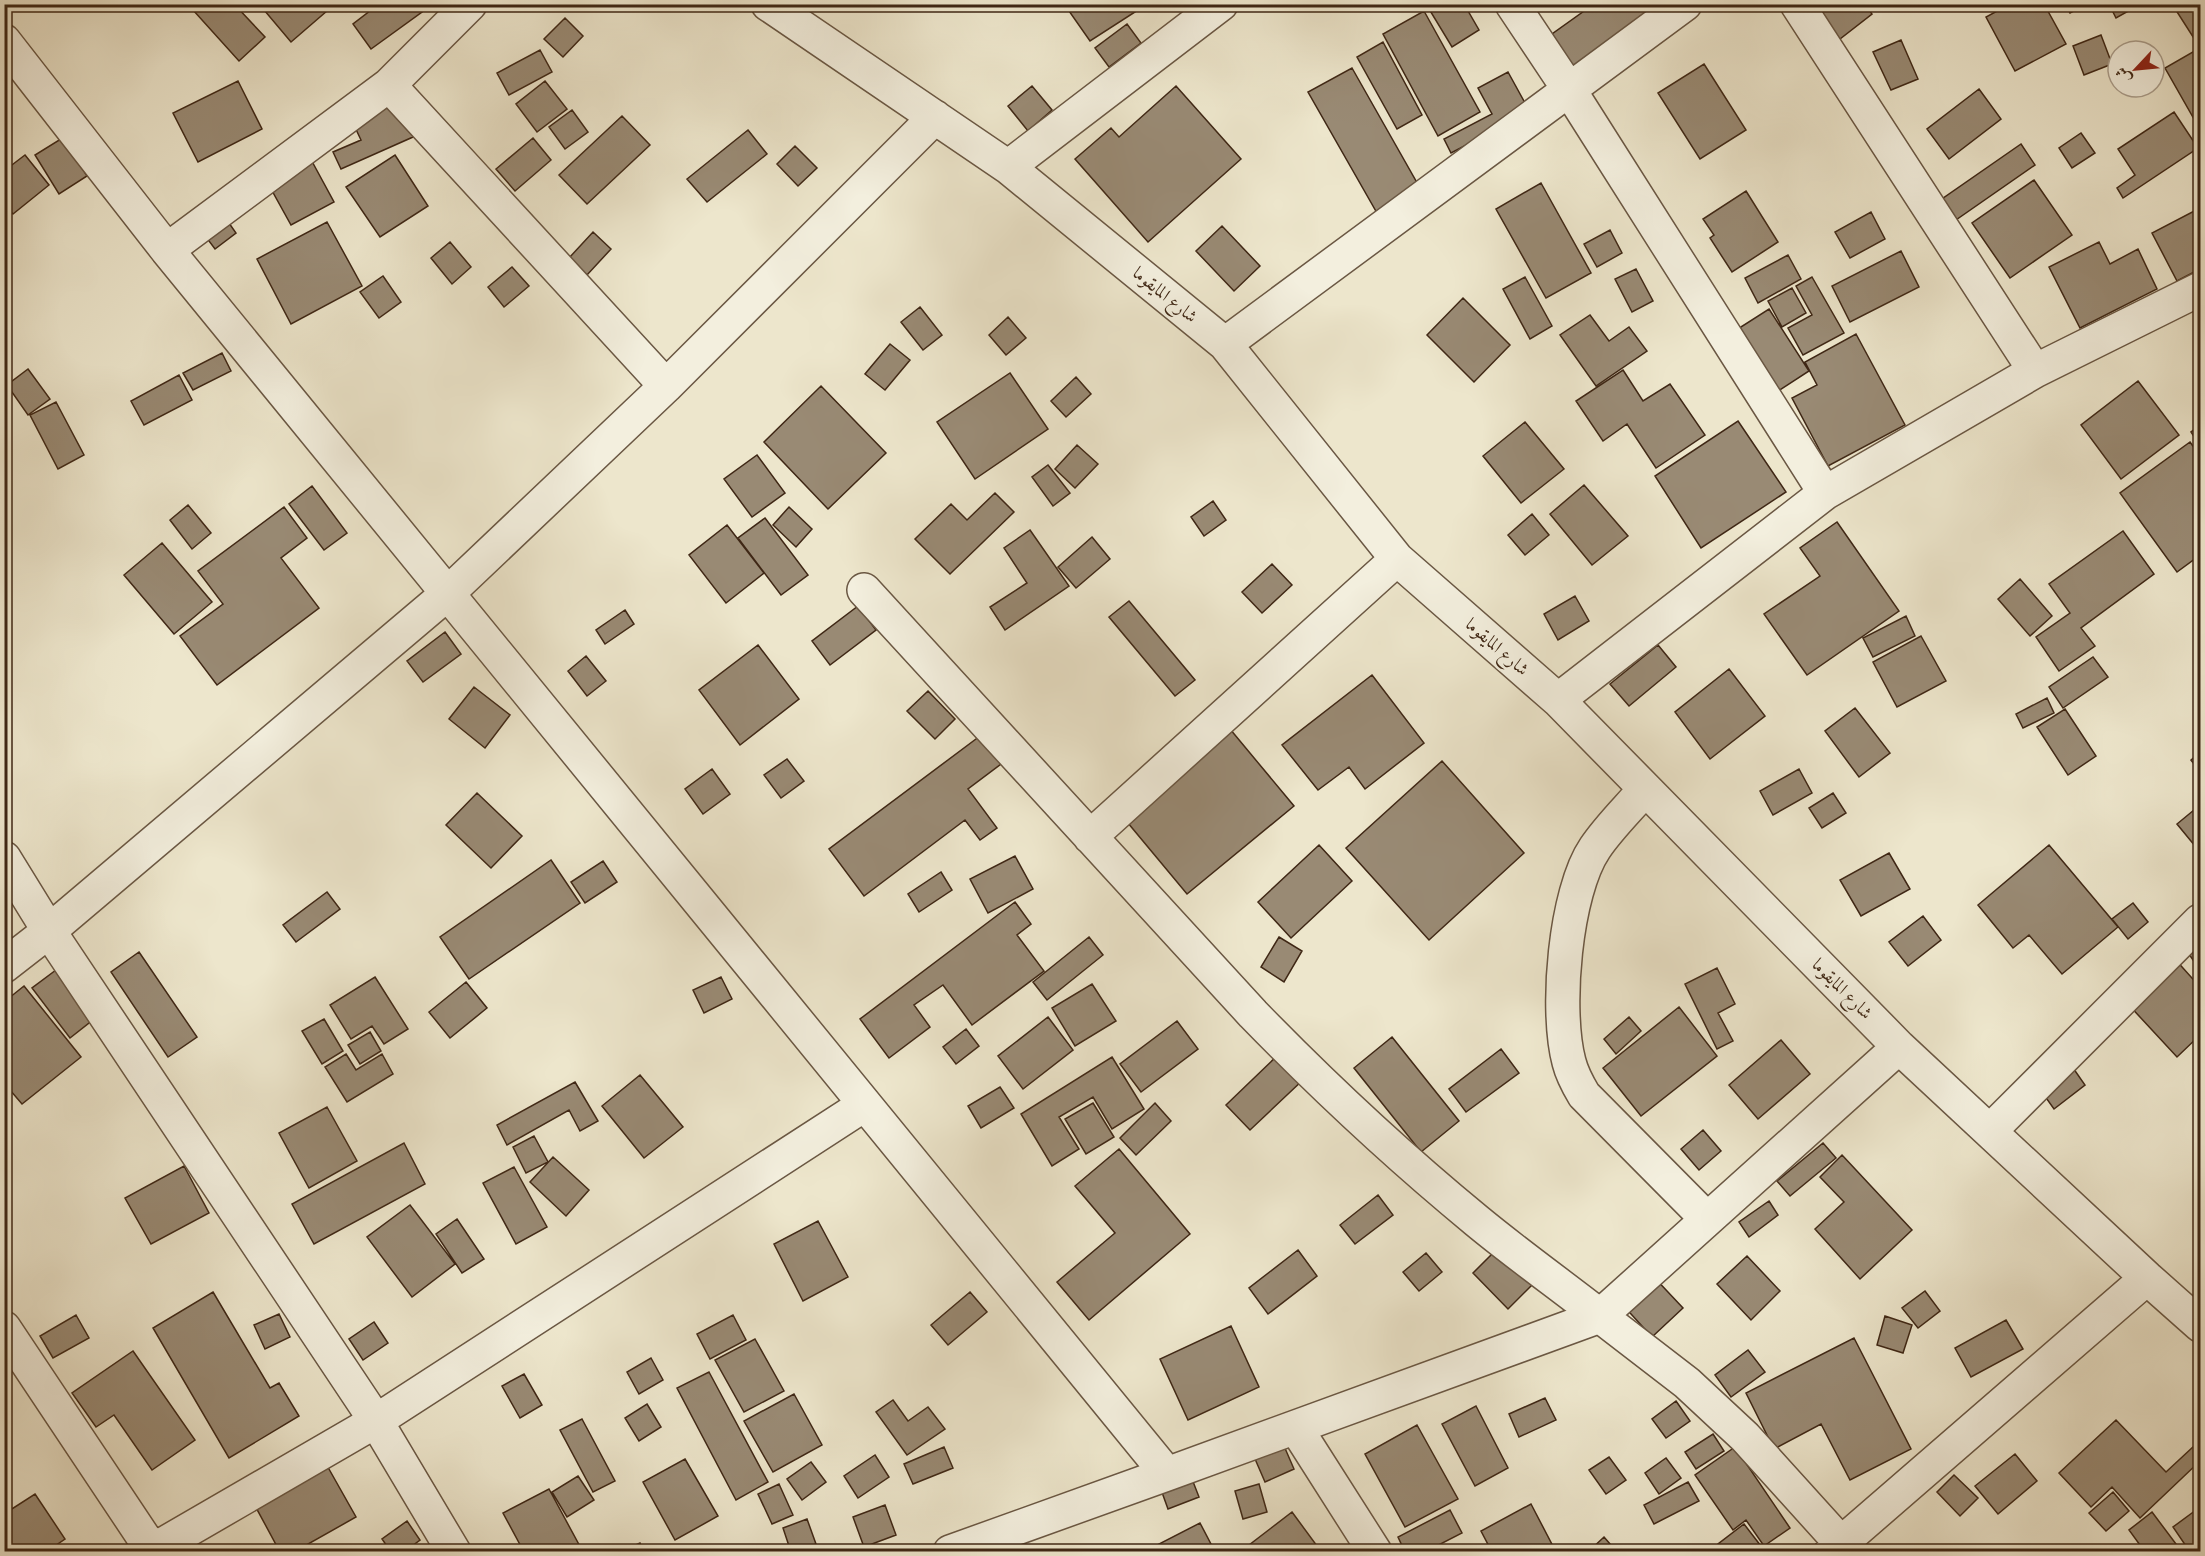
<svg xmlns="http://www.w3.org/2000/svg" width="2205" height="1556" font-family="'IM FELL Double Pica',Amiri,serif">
  <rect width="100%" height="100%" fill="#ede6cc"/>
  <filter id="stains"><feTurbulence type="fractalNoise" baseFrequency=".00333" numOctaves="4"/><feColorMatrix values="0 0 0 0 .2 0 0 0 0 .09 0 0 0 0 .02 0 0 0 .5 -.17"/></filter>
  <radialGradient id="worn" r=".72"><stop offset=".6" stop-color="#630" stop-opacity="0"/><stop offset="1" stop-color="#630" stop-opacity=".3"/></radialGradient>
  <!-- building -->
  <path fill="#998a74" stroke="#3f2715" stroke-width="1.5" d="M198,4H234L265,37L239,61L193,10Z
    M259,4H335L291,42Z
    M379,4H416L422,12L371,49L353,24Z
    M1080,4H1130L1135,12L1090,41L1069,11Z
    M1426,4H1464L1479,30L1452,47Z
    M1594,4H1663L1569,73L1545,39Z
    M1827,4H1865L1872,14L1831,46L1810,17Z
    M2010,4H2044L2066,44L2015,71L1986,17Z
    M2065,4H2087L2070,13Z
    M2109,4H2141L2116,18Z
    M2172,4H2200V37L2195,40Z
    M1424,11L1480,112L1438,136L1383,34Z
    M565,18L583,36L563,57L544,39Z
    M1127,24L1141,43L1109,67L1095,48Z
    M2101,35L2112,64L2084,75L2073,46Z
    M1901,40L1918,79L1891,90L1873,52Z
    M1383,42L1422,115L1397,129L1357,57Z
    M2198,49L2200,53V116L2194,119L2165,68Z
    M540,50L552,72L509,95L497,73Z
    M1704,64L1746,130L1700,159L1658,93Z
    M1352,68L1420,188L1377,213L1308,92Z
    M1508,72L1530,112L1451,153L1444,139L1492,114L1478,88Z
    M238,81L262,129L198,162L173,113Z
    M545,81L567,109L537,132L516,104Z
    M1032,86L1052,110L1028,131L1008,106Z
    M1176,86L1241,159L1148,242L1075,159L1111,128L1119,137Z
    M391,87L413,137L341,169L333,152L361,140L346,108Z
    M1979,89L2001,119L1949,159L1927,129Z
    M572,110L588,132L565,149L549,127Z
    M2174,112L2198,148L2123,198L2117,188L2135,175L2118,149Z
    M622,116L650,145L587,204L559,175Z
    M748,130L767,154L707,202L687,179Z
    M2081,133L2095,153L2072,168L2059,148Z
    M64,137L87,176L59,194L35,155Z
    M533,138L551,160L515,191L496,169Z
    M2021,144L2035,165L1953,222L1939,201Z
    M795,146L817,168L798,186L777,164Z
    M308,154L334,202L291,225L265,178Z
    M25,155L49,185L13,214L4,203V171Z
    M395,155L428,206L380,237L346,187Z
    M2034,180L2072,235L2010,278L1972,223Z
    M1541,183L1591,273L1546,298L1496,209Z
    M1746,191L1778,242L1732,272L1710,238L1714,235L1703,219Z
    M2200,208V269L2177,281L2152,233Z
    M1871,212L1885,239L1850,258L1835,232Z
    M222,213L236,233L215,249L200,229Z
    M327,222L362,286L291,324L257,259Z
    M1222,226L1260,266L1234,291L1196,251Z
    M1610,230L1622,253L1597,267L1584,244Z
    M593,232L611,249L587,275L569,258Z
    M450,242L471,267L452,284L431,258Z
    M2099,242L2110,264L2138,249L2157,289L2080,328L2049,267Z
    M1901,251L1919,287L1850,322L1832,286Z
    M1788,255L1801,279L1758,303L1745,278Z
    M512,267L529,286L504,307L488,287Z
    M1636,269L1653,301L1632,312L1615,279Z
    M383,276L401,302L379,318L360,292Z
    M1525,277L1552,326L1530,339L1503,289Z
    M1812,277L1844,333L1803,355L1788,328L1812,315L1796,286Z
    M1792,288L1806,313L1782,327L1768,301Z
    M1463,298L1510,345L1474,382L1427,335Z
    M920,307L942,335L923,350L901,322Z
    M1769,309L1809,371L1772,395L1733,332Z
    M1590,315L1609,341L1629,327L1647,351L1596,386L1560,335Z
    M1008,317L1026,338L1006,355L989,335Z
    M1856,334L1905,425L1828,466L1792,398L1817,385L1805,362Z
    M890,344L910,360L885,390L865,374Z
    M222,353L231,371L193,390L183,373Z
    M28,369L50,399L28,415L7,385Z
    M1623,370L1643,401L1670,384L1705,435L1656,468L1627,424L1603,441L1576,401Z
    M1010,373L1048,429L975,479L937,422Z
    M179,375L192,400L144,425L131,401Z
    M1076,377L1091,394L1066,417L1051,401Z
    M2138,381L2179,435L2121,479L2081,425Z
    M821,386L886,453L828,509L764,442Z
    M56,402L84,455L58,469L30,415Z
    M1738,421L1786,492L1701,548L1655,476Z
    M1525,422L1564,469L1521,503L1483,456Z
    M2200,425V446L2191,432Z
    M2190,442L2200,456V555L2177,572L2120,493Z
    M1077,445L1098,464L1075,488L1055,469Z
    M757,455L785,493L752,517L724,479Z
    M1048,465L1070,493L1053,506L1032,477Z
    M1584,485L1628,536L1592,565L1550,514Z
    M312,486L347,533L324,550L289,504Z
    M995,493L1014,512L950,574L915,539L951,504L967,520Z
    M1213,501L1226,520L1204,536L1191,517Z
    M188,505L211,533L192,549L170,520Z
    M284,507L307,538L281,558L319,608L217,685L180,636L223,604L198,571Z
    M789,507L812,529L796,547L773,525Z
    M1532,514L1549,535L1525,555L1508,535Z
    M765,518L808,575L781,595L738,538Z
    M1837,522L1899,611L1807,675L1764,614L1820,576L1800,548Z
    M727,525L764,573L726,603L689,555Z
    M1030,530L1069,586L1005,630L990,607L1027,583L1004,548Z
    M2123,531L2154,574L2081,628L2095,646L2059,671L2036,637L2070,613L2049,584Z
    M1092,537L1110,559L1076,588L1058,567Z
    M162,543L212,602L174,634L124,575Z
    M1272,564L1292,585L1262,613L1242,592Z
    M2020,579L2052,616L2030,636L1998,599Z
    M1575,596L1589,621L1558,640L1544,614Z
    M1129,601L1195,680L1175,696L1109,617Z
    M858,606L876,630L830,665L812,641Z
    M625,610L634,624L605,644L596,630Z
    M1906,616L1915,636L1873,657L1863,638Z
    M445,632L461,654L423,682L407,661Z
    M1921,636L1946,681L1897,707L1873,662Z
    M758,645L799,699L740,745L699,690Z
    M1658,645L1676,667L1629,706L1610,684Z
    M586,656L606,681L587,696L568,671Z
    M2093,657L2108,677L2063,708L2049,687Z
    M1729,669L1765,716L1710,759L1675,712Z
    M1372,675L1424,743L1365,789L1349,767L1318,790L1282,745Z
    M474,687L510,715L485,748L449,719Z
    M928,691L955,719L935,739L907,711Z
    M2047,698L2054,713L2023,728L2016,714Z
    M1855,708L1890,753L1859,777L1825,731Z
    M2065,709L2096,756L2068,775L2037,727Z
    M1230,729L1294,806L1187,894L1123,817Z
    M980,736L1001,764L968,789L997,828L980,840L965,820L864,896L829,849Z
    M2200,752V772L2191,760Z
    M787,759L804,781L781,798L764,775Z
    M1442,761L1524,853L1429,940L1346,848Z
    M712,769L730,794L703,814L685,789Z
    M1799,769L1812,793L1773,815L1760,791Z
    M477,793L522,836L491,868L446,825Z
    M1833,793L1846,813L1822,828L1809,808Z
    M2200,805V842L2195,846L2177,824Z
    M1319,845L1352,881L1291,938L1258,902Z
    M2049,845L2118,927L2062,974L2029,935L2013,948L1978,905Z
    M1889,853L1910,889L1861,916L1840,880Z
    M1015,856L1033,889L988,913L970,879Z
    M551,860L580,903L469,979L440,937Z
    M603,861L617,882L585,903L571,882Z
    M941,872L952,890L919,912L908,894Z
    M327,892L340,909L296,942L283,925Z
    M1015,902L1031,924L1017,935L1044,971L972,1025L943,985L914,1005L930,1027L889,1058L860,1019Z
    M2133,903L2148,922L2128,939L2112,919Z
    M1923,916L1941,940L1908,966L1889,942Z
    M2200,936V970L2184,947Z
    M1089,937L1103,955L1047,1000L1033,982Z
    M1279,937L1302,951L1284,982L1261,967Z
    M139,952L197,1037L168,1057L111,972Z
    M2174,958L2200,987V1035L2177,1057L2127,1003Z
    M1717,968L1735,1004L1718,1013L1733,1041L1717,1049L1685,984Z
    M56,970L94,1019L70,1038L32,988Z
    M375,977L408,1029L384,1044L372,1026L351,1039L330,1005Z
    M721,977L732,999L704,1013L693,990Z
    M466,982L487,1008L450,1038L429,1012Z
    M1092,984L1116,1021L1075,1046L1052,1008Z
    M24,986L81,1057L22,1104L4,1083V1002Z
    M1679,1007L1717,1056L1641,1116L1603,1068Z
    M1048,1017L1073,1050L1023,1089L998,1056Z
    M1629,1017L1641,1031L1616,1054L1604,1039Z
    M324,1019L343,1051L322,1064L302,1031Z
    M1177,1021L1198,1049L1141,1092L1120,1064Z
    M966,1029L979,1046L956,1064L943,1047Z
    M370,1032L381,1051L360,1064L348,1045Z
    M1392,1037L1459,1121L1421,1152L1354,1068Z
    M1781,1040L1810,1074L1758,1119L1729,1085Z
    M1501,1049L1519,1073L1466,1112L1449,1089Z
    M1281,1052L1305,1078L1250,1130L1226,1105Z
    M346,1054L356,1070L382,1054L393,1074L347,1102L325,1067Z
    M1112,1057L1144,1109L1112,1129L1093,1097L1059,1117L1079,1149L1052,1166L1021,1114Z
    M2071,1065L2085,1085L2054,1109L2039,1088Z
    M640,1075L683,1127L644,1158L602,1106Z
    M575,1082L598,1121L580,1131L569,1110L507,1145L497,1125Z
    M1000,1087L1014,1108L981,1128L968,1106Z
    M1093,1103L1114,1137L1086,1154L1065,1119Z
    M1155,1103L1171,1121L1136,1155L1120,1138Z
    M327,1107L357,1161L309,1188L279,1133Z
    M1703,1130L1721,1151L1699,1170L1681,1149Z
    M534,1136L548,1162L526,1173L513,1147Z
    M404,1143L425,1184L314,1244L292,1204Z
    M1823,1143L1836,1158L1790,1196L1777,1181Z
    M1119,1149L1190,1234L1089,1320L1057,1282L1115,1233L1075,1186Z
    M1842,1155L1912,1230L1860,1279L1815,1229L1844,1202L1820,1177Z
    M553,1157L589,1190L566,1216L530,1182Z
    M184,1166L209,1213L151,1244L125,1198Z
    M514,1167L547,1227L516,1244L483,1183Z
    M1378,1195L1393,1215L1355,1244L1340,1225Z
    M1769,1201L1778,1215L1749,1237L1739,1222Z
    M410,1205L455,1264L412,1297L367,1237Z
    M457,1219L484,1259L462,1273L436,1234Z
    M818,1221L848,1277L803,1301L774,1244Z
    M1497,1249L1532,1285L1508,1309L1473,1273Z
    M1298,1250L1317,1276L1268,1314L1249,1288Z
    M1426,1253L1442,1272L1419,1291L1403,1272Z
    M1747,1256L1780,1291L1751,1320L1717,1284Z
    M1651,1274L1683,1308L1652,1337L1621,1303Z
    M1925,1291L1940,1311L1918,1328L1902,1308Z
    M213,1292L270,1388L279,1383L299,1416L229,1458L153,1328Z
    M970,1292L987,1312L948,1345L931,1325Z
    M279,1314L290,1337L265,1349L254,1325Z
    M76,1315L89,1338L53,1358L40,1336Z
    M733,1315L746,1340L710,1359L697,1334Z
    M1885,1316L1912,1325L1903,1353L1877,1345Z
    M2006,1320L2023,1349L1971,1377L1955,1348Z
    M374,1322L388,1343L363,1360L349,1339Z
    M1231,1326L1259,1387L1188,1420L1160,1359Z
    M1854,1338L1911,1449L1850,1480L1821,1424L1774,1449L1746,1393Z
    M755,1339L784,1391L744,1412L715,1360Z
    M1748,1350L1765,1372L1731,1397L1715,1375Z
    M133,1351L195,1440L152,1470L114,1415L96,1427L72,1393Z
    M651,1358L663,1380L639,1394L627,1372Z
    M709,1372L768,1482L736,1500L677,1388Z
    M524,1374L542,1405L520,1418L502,1386Z
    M794,1394L822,1445L773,1472L744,1421Z
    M1545,1398L1556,1420L1519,1437L1509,1414Z
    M893,1400L908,1421L928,1407L945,1429L907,1455L876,1412Z
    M1676,1401L1690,1421L1666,1438L1652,1419Z
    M647,1404L661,1427L639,1441L625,1418Z
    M1476,1406L1508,1468L1475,1486L1442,1424Z
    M582,1419L615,1481L593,1492L560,1430Z
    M2116,1420L2166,1472L2194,1446L2200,1452V1461L2140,1518L2112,1487L2091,1507L2059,1473Z
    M1417,1425L1458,1499L1405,1527L1365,1454Z
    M1713,1434L1724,1451L1696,1469L1685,1452Z
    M1281,1439L1294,1469L1265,1482L1252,1452Z
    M944,1447L953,1468L913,1484L904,1464Z
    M1735,1447L1790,1528L1764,1546L1746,1520L1733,1530L1695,1475Z
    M2015,1454L2037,1481L1998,1514L1975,1486Z
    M875,1455L889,1477L858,1498L844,1476Z
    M1609,1457L1626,1480L1606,1494L1589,1470Z
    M1666,1458L1681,1478L1659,1494L1645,1473Z
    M685,1459L718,1516L675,1540L643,1482Z
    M1185,1461L1199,1497L1168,1509L1155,1473Z
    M325,1462L356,1517L294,1552H280L253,1502Z
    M811,1462L826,1482L802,1500L787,1479Z
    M1954,1475L1978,1498L1960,1516L1937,1492Z
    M578,1476L594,1500L567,1517L552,1492Z
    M1688,1482L1699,1501L1654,1524L1644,1505Z
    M779,1484L793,1515L772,1524L758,1494Z
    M1259,1484L1267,1512L1243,1519L1235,1491Z
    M549,1489L583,1552H524L503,1513Z
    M2113,1492L2129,1511L2106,1531L2089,1513Z
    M35,1494L65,1539L46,1552H4V1514Z
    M1531,1504L1556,1552H1492L1481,1531Z
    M885,1505L896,1535L864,1547L853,1517Z
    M1450,1510L1462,1533L1425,1552H1405L1398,1537Z
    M2196,1510L2200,1517V1552H2190L2173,1527Z
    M1292,1512L1320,1550L1240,1552Z
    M2152,1512L2182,1552H2145L2129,1530Z
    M807,1519L816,1544L791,1552L783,1528Z
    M407,1521L420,1540L404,1552H391L382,1539Z
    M1200,1523L1212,1546L1201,1552H1160L1157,1545Z
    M1744,1524L1764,1550L1762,1552H1723L1718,1544Z
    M1604,1537L1617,1552H1588Z
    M640,1543L644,1552H620Z"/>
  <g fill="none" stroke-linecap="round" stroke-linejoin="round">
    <!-- minor casing -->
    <g stroke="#6a5743" stroke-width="36">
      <path id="minor" d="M768,4L1008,167L1225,344L1397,559L1558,700L1899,1047L2147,1278L2200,1325
        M1512,4L1570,91L1825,493
        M1797,4L2035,371
        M4,41L167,250L1167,1474
        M389,85L666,386
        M1008,167L1221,4
        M167,250L389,85L470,4
        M1225,344L1685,4
        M864,590L1253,1014C1324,1087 1398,1156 1477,1221C1517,1254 1559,1284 1600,1316L1899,1047
        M1558,700L1825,493L2035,371L2200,289
        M1645,789C1629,808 1609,827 1595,848C1565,892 1555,1010 1569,1062C1572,1074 1578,1085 1584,1095L1707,1219
        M1090,837L1397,559
        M4,858L49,931L376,1421L454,1552
        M4,966L49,931L447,594L666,386L935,117
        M1990,1131L2200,921
        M4,1328L152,1550
        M1296,1428L1375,1552
        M150,1552L376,1421L864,1105
        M950,1552L1167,1474L1600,1316L1687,1383L1745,1437L1849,1552
        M1831,1552L2147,1278"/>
    </g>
    <!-- minor -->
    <use href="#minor" stroke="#f3efde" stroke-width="33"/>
  </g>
  <g text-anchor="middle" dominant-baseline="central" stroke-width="4.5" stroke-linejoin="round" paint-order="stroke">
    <!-- street labels -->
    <g font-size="18" fill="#3f2715" stroke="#f3efde">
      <text transform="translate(1165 295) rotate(39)">شارع المايقوما</text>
      <text transform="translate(1497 647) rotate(41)">شارع المايقوما</text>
      <text transform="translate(1842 989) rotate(45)">شارع المايقوما</text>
    </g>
  </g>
  <!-- margin -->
  <rect width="2205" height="1556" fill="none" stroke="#ede6cc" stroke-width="24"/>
  <rect x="6" y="6" width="2193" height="1544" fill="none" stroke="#3f2715" stroke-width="3"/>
  <rect x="12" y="12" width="2181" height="1532" fill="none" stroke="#3f2715" stroke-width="1.5"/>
  <!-- north arrow -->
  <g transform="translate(2136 69) rotate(244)"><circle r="28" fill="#f3efde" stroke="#ab9f8e" stroke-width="1.5"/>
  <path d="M0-4.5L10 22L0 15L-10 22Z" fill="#8f2418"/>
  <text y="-9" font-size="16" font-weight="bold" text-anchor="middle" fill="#3f2715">ش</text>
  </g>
  <rect width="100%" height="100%" filter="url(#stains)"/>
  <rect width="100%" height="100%" fill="url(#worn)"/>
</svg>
